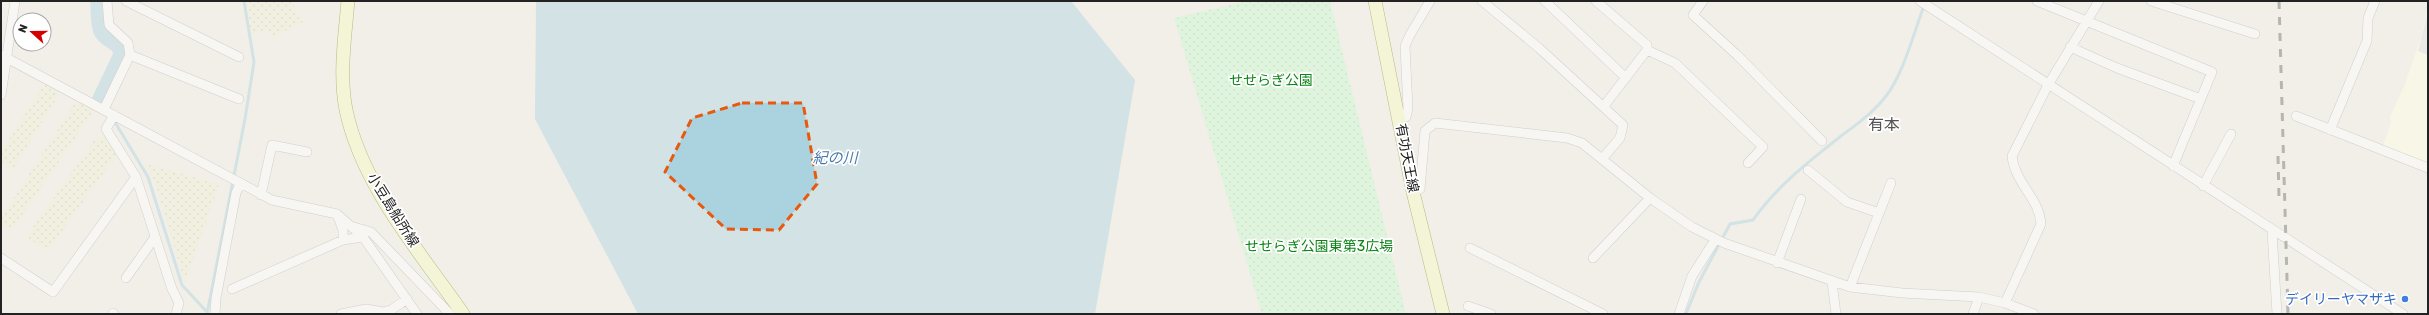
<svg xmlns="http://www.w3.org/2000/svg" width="2429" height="315" font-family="Rubik,'Noto Sans JP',sans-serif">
  <defs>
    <pattern id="farmland-dots" width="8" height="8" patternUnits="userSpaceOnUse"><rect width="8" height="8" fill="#eef0d5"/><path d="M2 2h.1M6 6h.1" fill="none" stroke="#ccceb7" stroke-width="1.8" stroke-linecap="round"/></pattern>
    <pattern id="park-dots" width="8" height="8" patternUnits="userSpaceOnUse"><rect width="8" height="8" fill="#c8facc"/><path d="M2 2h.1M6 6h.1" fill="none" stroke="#acd6af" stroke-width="1.8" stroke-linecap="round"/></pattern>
  </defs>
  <rect width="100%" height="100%" fill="#f2efe9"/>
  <!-- education -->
  <path fill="#ffffe5" d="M2428,6V163L2383,146L2391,123L2390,117L2405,84L2422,35Z"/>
  <!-- farmland -->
  <path fill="url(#farmland-dots)" d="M246,1H291L303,22L273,37L267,29L251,35Z
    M45,83L59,90L57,94L59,95L13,169L1,162V152Z
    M80,102L94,110L12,230L1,224V218L75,103L78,104Z
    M104,133L117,154L48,251L26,237L96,138L99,139Z
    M143,163L219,184L185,283L154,179Z"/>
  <!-- park -->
  <path fill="url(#park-dots)" d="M1247,1H1330L1406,314H1262L1174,18Z"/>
  <!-- parking -->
  <path fill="#e2e2e2" d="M2428,12V55L2418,51Z"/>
  <!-- water -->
  <path fill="#aad3df" d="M536,1H1071L1135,80L1095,314H638L535,119Z"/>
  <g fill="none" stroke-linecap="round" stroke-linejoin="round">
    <!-- stream -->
    <path stroke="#aad3df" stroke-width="3" d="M116,124L148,177L182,285L207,312
      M207,314L245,119L254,62L244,1
      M1686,314L1699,282L1730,224L1753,220C1777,186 1808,162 1841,136C1857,124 1874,112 1886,96C1903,75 1914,32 1924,6"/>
    <!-- river -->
    <path stroke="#aad3df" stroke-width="18" d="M99,1C100,10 99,22 102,30C107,42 123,39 122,56L101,100"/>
    <!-- minor casing -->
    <g stroke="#a9a9a9" stroke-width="10">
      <path id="minor" d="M126,1L239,57
        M1482,1L1539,48L1623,125L1620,138L1602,159
        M1545,1L1626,78
        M1596,1L1647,45V50L1604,106
        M1703,1L1693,15L1737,55L1822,141
        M1920,1L2403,314
        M2037,1L2212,72L2173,166
        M2151,1L2255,34
        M2070,47L2117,68L2201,99
        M1647,50L1675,63L1763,147L1748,163
        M1,55L272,200L337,214L363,237L417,314
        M130,55L239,99
        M1,95L15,1
        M104,109L130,55L128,43L109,25L107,1
        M114,115L106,129L136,177L172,289L179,303L176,314
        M2296,116L2428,168
        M1406,117L1408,109L1405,46L1410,35L1430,1
        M2330,130L2367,41L2368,18L2375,1
        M1808,170L1847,202L1879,213
        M2203,186L2231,134
        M1413,192L1420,189L1425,131L1435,123L1567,138L1582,143L1650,198L1692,227L1724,243L1850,287L1902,293L1979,297L2005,303L2034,314
        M261,195L272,145L307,152
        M337,214L343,230V240
        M354,227L371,232L450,314
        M2272,231L2277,314
        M1470,248L1603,314
        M1,258L53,292L136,177
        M1593,258L1650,198
        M1777,263L1801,199
        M126,278L155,237
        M1832,282L1836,314
        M1850,287L1891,183
        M232,289L343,240L363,237
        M2005,303L2041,224C2039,197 2015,184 2012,156L2048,85L2099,1
        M1468,306L1491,314
        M113,313L114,314
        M215,314L216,298L236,193L240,184
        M341,314L366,309L383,312L391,310L407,299
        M1679,314L1692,276L1715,240
        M1973,314L1979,297"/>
    </g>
    <!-- secondary casing -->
    <g stroke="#707d05" stroke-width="14">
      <path id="secondary" d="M348,1C345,36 339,75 346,110C362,186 420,252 463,314
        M1375,1L1413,192L1443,314"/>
    </g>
    <!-- minor -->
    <use href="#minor" stroke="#fff" stroke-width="9"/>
    <!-- secondary -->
    <use href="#secondary" stroke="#f7fabf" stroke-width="13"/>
    <!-- rail -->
    <path stroke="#707070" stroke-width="3" stroke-dasharray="8 8" stroke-linecap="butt" d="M2279,1L2288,314
      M2278,156L2279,198"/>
  </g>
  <!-- marked area -->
  <path d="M0 0H2429V315H0ZM742,103H803L817,184L779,230L726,229L665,172L692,118Z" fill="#f2efe9" fill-opacity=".55" fill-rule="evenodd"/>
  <path fill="none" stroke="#e8590c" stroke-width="3" stroke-dasharray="8 5" stroke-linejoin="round" d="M742,103H803L817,184L779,230L726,229L665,172L692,118Z"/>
  <!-- markers -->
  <circle fill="#3f7fe0" stroke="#fff" stroke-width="1.5" cx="2405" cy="299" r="4"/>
  <g text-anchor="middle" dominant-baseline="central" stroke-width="3.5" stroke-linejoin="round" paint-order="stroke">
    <!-- park labels -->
    <g font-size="14" fill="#0c8416" stroke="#fff">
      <text x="1271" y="80">せせらぎ公園</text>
      <text x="1319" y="246">せせらぎ公園東第3広場</text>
    </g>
    <!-- street labels -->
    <g font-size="14" fill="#222" stroke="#fff">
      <text transform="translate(1407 158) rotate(79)">有功天王線</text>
      <text transform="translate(393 210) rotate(58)">小豆島船所線</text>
    </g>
    <!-- shop labels -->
    <g font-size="14" fill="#366cbe" stroke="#fff" text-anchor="end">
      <text x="2397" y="299">デイリーヤマザキ</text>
    </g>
    <!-- water labels -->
    <g font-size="15" font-style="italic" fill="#4a7aab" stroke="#fff">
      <text x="835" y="158">紀の川</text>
    </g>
    <!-- quarter labels -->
    <g font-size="16" fill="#555" stroke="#fff">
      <text x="1884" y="124">有本</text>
    </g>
  </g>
  <!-- border -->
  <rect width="2429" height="315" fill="none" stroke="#222222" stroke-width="4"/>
  <!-- north arrow -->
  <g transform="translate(32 32) rotate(291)"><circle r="19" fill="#ffffff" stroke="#a7a7a7"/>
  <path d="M0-3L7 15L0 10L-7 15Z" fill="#d40000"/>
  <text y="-6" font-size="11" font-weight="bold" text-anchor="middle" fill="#222222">N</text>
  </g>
</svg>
